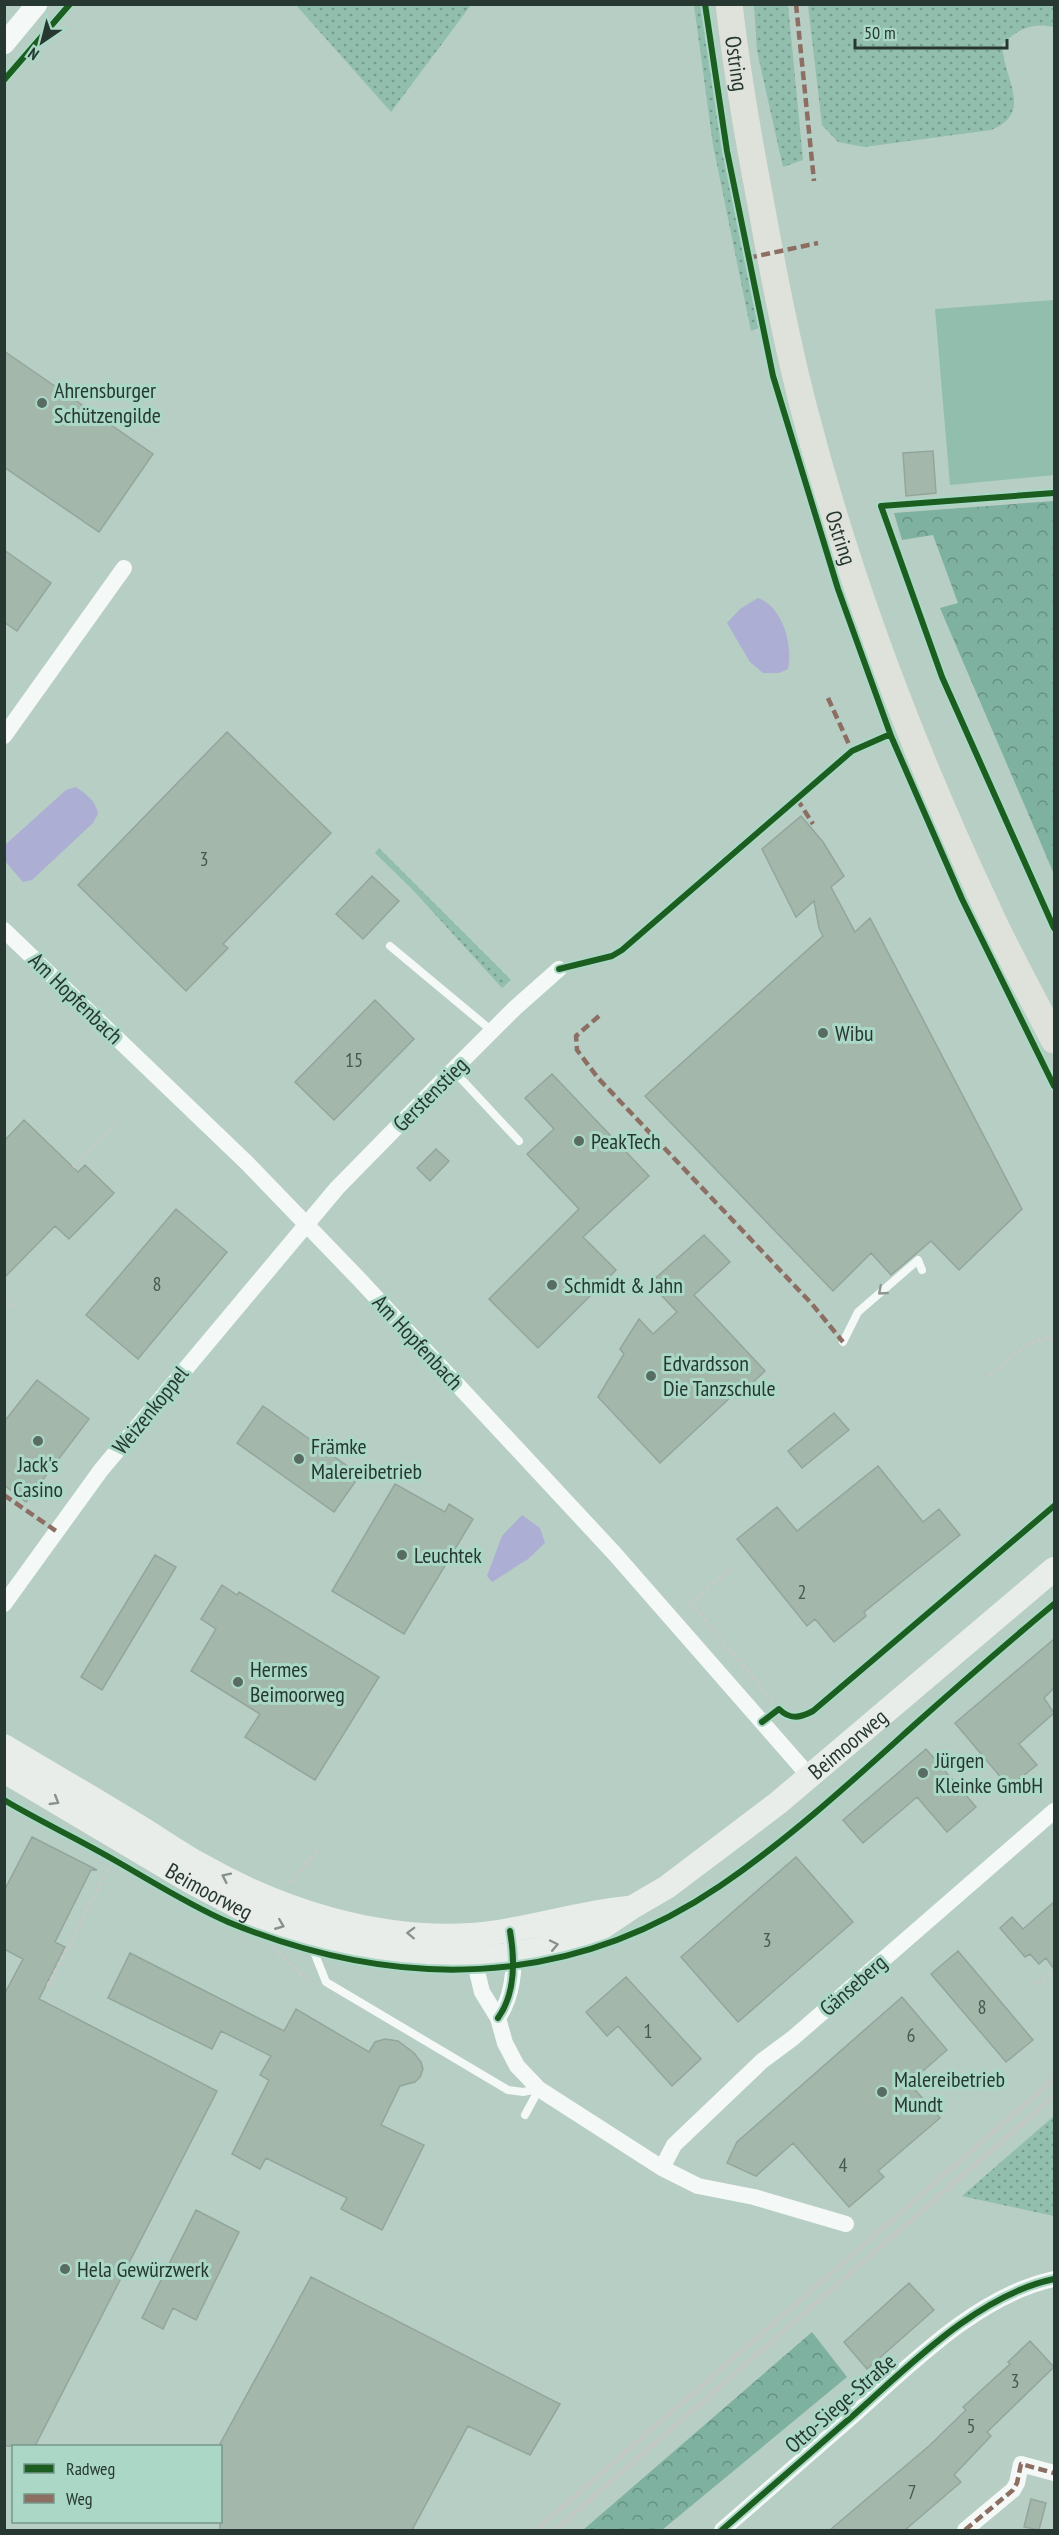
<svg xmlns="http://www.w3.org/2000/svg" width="1059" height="2535" font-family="'PT Sans Narrow',sans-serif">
  <defs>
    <pattern id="grass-dots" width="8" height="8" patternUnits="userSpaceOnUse" patternTransform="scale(1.5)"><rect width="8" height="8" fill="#91bead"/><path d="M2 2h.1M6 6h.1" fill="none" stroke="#769b8d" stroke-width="1.8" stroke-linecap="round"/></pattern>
    <pattern id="forest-crowns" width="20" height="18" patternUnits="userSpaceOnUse" patternTransform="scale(1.5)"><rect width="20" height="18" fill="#7eb19f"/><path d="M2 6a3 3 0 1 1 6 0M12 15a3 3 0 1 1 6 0" fill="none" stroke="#679182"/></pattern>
  </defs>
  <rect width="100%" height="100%" fill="#b6cec4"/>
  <!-- grass -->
  <path fill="url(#grass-dots)" d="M296,5H295H471L391,112Z
    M694,5H703L723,143L759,328L751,331L713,145Z
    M754,5H788L803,160L783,167L757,51Z
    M808,5H1054V27C1033,22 1017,29 1002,45C1004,80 1034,113 991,130L864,147L838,142L822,125Z
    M379,848L511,980L502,988L413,890L375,853Z
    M1054,2116V2216L962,2196Z"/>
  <!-- forest -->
  <path fill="url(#forest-crowns)" d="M1054,501V874L940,608L958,603L933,535L902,540L894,513Z
    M812,2332L847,2377L662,2530H583Z"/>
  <!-- garden -->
  <path fill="#91bead" d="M1054,300V475L950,485L935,309Z"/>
  <!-- water -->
  <path fill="#acaed3" d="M758,598C783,607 793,645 788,669L779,673H763L750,662L727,623L740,609Z
    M76,787C86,794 96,801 98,814L93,823L32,880L23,882L5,861V845L66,790Z
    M522,1515L540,1528L545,1543L528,1559L492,1582L487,1576L502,1536Z"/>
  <!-- building -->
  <path fill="#a3b8ab" stroke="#94a59c" stroke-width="1.5" d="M4,351L153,454L99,532L4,467Z
    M933,451L936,493L906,496L903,453Z
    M4,550L51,583L17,631L4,622Z
    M227,732L331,833L223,944L228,948L186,991L78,885Z
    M801,816L823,842L844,876L831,887L855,932L870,918L1022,1209L959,1270L931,1241L891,1275L871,1253L833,1291L645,1096L823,936L819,928L814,901L796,917L762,849Z
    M372,876L399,901L363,939L336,914Z
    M375,1000L414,1039L334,1120L295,1082Z
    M552,1074L649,1176L583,1237L616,1270L538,1348L489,1299L579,1209L527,1154L554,1129L525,1098Z
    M24,1120L78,1172L85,1165L114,1193L69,1239L55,1226L4,1278V1141Z
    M436,1149L449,1161L430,1181L417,1168Z
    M176,1209L227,1252L138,1359L86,1315Z
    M704,1235L730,1262L694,1295L765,1371L736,1398L733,1395L660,1463L598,1397L624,1354L620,1349L639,1319L653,1334L677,1312L650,1283Z
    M37,1380L89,1419L26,1502L4,1485V1422Z
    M263,1406L360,1475L334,1512L237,1443Z
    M834,1413L849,1430L802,1468L788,1451Z
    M878,1466L923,1522L939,1509L960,1535L864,1612L866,1616L834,1642L815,1619L807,1626L737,1539L777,1507L797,1531Z
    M395,1484L445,1512L449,1504L473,1519L404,1634L332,1591Z
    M155,1555L176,1567L102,1690L81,1677Z
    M222,1585L237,1595L239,1592L379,1677L315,1780L245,1737L260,1714L191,1671L216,1629L201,1619Z
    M1054,1639V1688L1044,1698L1054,1713L1019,1744L1037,1765L1009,1787L955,1723Z
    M926,1749L976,1807L947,1832L917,1797L863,1843L843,1820Z
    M32,1837L97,1870H91L55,1942L65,1947L39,1999L217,2091L35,2446H4V1995L23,1959L4,1949V1891Z
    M796,1857L853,1922L738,2022L681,1957Z
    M1054,1902V1969L1046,1958L1039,1964L1030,1954L1025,1957L1000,1928L1012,1917L1023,1929Z
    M958,1951L1033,2040L1006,2062L931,1974Z
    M130,1953L284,2031L296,2009L369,2052L375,2042L385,2039L398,2041L414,2053L421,2062L423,2069L420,2077L415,2082L400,2086L381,2125L424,2145L382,2230L341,2209L347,2198L266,2158L260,2169L232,2154L269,2080L260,2075L271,2056L221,2031L212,2049L108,1998Z
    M626,1977L701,2059L672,2086L618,2026L607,2036L586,2012Z
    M902,1997L947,2050L909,2083L940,2118L878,2171L884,2177L849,2207L793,2143L756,2176L727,2163L737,2142Z
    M196,2210L239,2232L196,2320L173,2308L163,2329L142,2318Z
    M311,2277L560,2404L530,2455L468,2426L412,2530H220V2444Z
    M909,2283L934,2310L867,2369L844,2342Z
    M1030,2341L1054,2367L987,2432L991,2436L954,2475L961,2482L905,2530H830L929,2446L966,2410L963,2407L1010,2364L1008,2362Z
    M1031,2499L1046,2503L1039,2530L1024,2527Z"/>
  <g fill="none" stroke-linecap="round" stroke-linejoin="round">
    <!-- path -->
    <path stroke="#c3cac7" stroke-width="4" stroke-dasharray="4.5 3" stroke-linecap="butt" d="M73,1167L117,1122
      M4,1298L13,1307
      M989,1376L1027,1344L1050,1337L1054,1343
      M733,1567L691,1603L779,1709
      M290,1883L321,1846
      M272,1946L303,1977L311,1982
      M1037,1985L1054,1970
      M48,1986L113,1860"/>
    <!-- service -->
    <path stroke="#f4f8f6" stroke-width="8" d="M390,946L492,1031
      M453,1070L519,1141
      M843,1342L858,1312L918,1260L922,1270
      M320,1938L314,1952L326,1982L508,2090L523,2092L538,2089
      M525,2115L539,2089"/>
    <!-- minor -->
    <path stroke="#f4f8f6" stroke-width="16" d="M4,736L124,568
      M4,930L247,1163L359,1279L614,1553L810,1777
      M4,1604L101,1470L337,1188L443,1080L515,1008L559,969
      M472,1951L482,1992L498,2018L505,2043L517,2066L539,2089L662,2168L698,2186L754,2197L846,2224
      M498,2018C512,1998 516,1968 512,1944
      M662,2168L674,2145L762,2061L793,2038L1054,1811
      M722,2530C767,2491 811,2452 856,2413C913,2362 979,2295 1054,2279
      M965,2530L1013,2490L1017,2483L1021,2464L1054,2473"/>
    <!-- tertiary -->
    <path stroke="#f4f8f6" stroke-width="21" d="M4,44L37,4"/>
    <!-- secondary -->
    <g stroke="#e9ede9" stroke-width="24">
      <path d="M4,1746C47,1772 91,1797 133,1823C155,1836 176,1851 199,1864C281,1911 377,1941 472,1935C525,1931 575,1913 628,1908"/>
      <path id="s1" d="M4,1771L191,1882L248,1912L293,1930L375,1950L415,1956L472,1959L514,1954L569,1942L598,1930L631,1908L667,1887L778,1803L1054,1569"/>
    </g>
    <!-- primary -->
    <path stroke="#dfe2da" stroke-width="27" id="s2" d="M729,4C737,74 749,142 762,210C774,277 787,344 804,409C848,580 912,748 987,908C1007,953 1032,996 1054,1040"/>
    <!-- rail -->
    <path stroke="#c1c8c5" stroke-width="4.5" d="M536,2530L1054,2079
      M555,2530L1054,2096"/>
    <!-- quiet -->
    <path stroke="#8d6e63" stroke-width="4.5" stroke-dasharray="9 4.5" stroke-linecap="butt" d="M796,4L814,181
      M748,258L818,243
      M828,698L852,751
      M797,799L813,824
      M599,1016L576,1036L577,1050L598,1078L812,1304L843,1342
      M4,1495L56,1531
      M965,2530L1013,2490L1017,2483L1021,2464L1054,2473"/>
    <!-- cycleway casing -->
    <g stroke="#abd8c6" stroke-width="10">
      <path id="cycleway" d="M705,4L727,151L773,376L838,589L891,736L962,899L1054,1086
        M4,80L70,4
        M1054,493L881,506L942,677L1054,928
        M559,969L612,956L622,950L852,751L886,736H891
        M762,1722L779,1709C790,1720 800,1718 813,1711L1054,1506
        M4,1800C41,1822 80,1840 116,1861C153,1882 189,1905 228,1922C396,1991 567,1990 720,1886C789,1839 850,1783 912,1727C959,1685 1006,1644 1054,1604
        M498,2018C516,1993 515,1960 510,1931
        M722,2530C767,2491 811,2452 856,2413C913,2362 979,2295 1054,2279"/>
    </g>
    <!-- cycleway -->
    <use href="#cycleway" stroke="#1b5e20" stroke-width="6"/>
  </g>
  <!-- one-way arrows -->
  <defs><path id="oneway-chevron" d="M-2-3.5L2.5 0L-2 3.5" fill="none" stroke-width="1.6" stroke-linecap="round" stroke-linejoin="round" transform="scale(1.5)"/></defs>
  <use stroke="#8d9894" href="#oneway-chevron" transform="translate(882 1291) rotate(139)"/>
  <g stroke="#88928d">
    <use href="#oneway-chevron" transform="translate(55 1801) rotate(31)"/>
    <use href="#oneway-chevron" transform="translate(226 1877) rotate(-154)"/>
    <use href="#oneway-chevron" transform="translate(280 1925) rotate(22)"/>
    <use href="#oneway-chevron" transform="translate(411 1933) rotate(-178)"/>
    <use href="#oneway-chevron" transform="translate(554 1945) rotate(-12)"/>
  </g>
  <!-- markers -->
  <g fill="#586c64" stroke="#abd8c6" stroke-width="2">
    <circle cx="42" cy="403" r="6"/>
    <circle cx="823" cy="1033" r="6"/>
    <circle cx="579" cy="1141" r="6"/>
    <circle cx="552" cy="1285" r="6"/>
    <circle cx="651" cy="1376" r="6"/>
    <circle cx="38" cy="1441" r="6"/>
    <circle cx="299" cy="1459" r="6"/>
    <circle cx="402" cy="1555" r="6"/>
    <circle cx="238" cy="1682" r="6"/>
    <circle cx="923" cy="1773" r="6"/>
    <circle cx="882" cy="2092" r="6"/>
    <circle cx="65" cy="2269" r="6"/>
  </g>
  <g text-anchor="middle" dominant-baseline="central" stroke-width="6" stroke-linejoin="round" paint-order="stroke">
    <!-- number labels -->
    <g font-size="20" fill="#475a52">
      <text x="204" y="859">3</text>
      <text x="354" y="1060">15</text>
      <text x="157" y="1284">8</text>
      <text x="802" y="1592">2</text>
      <text x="767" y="1940">3</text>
      <text x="982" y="2007">8</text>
      <text x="648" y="2031">1</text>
      <text x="911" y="2035">6</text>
      <text x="843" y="2165">4</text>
      <text x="1015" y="2381">3</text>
      <text x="971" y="2426">5</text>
      <text x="912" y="2492">7</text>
    </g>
    <!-- street labels -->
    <g font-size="22" fill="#263831" stroke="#abd8c6">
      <text stroke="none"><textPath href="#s2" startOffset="60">Ostring</textPath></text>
      <text stroke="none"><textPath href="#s2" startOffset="546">Ostring</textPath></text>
      <text transform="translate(76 998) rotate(44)">Am Hopfenbach</text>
      <text transform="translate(430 1094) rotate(-45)">Gerstenstieg</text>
      <text transform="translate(418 1342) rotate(47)">Am Hopfenbach</text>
      <text transform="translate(150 1410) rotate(-51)">Weizenkoppel</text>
      <text stroke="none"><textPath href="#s1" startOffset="954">Beimoorweg</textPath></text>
      <text stroke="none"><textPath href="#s1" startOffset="238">Beimoorweg</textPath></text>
      <text transform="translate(853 1985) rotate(-41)">Gänseberg</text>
      <text transform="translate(840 2403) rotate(-41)">Otto-Siege-Straße</text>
    </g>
    <!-- poi labels -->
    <g font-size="22" fill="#263831" stroke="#abd8c6" text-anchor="start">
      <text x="54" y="390">Ahrensburger<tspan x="54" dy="25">Schützengilde</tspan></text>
      <text x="835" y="1033">Wibu</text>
      <text x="591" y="1141">PeakTech</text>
      <text x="564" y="1285">Schmidt &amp; Jahn</text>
      <text x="663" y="1363">Edvardsson<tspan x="663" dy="25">Die Tanzschule</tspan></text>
      <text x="311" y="1446">Främke<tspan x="311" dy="25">Malereibetrieb</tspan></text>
      <text x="38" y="1464" text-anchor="middle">Jack's<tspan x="38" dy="25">Casino</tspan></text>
      <text x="414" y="1555">Leuchtek</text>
      <text x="250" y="1669">Hermes<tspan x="250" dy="25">Beimoorweg</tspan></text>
      <text x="935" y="1760">Jürgen<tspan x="935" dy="25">Kleinke GmbH</tspan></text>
      <text x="894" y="2079">Malereibetrieb<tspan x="894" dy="25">Mundt</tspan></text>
      <text x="77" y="2269">Hela Gewürzwerk</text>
    </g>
  </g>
  <!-- border -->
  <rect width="1059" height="2535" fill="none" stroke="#263831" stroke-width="12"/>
  <!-- legend -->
  <rect x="12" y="2445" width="210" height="78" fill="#abd8c6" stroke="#76988a" stroke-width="1.5"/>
  <rect x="24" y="2464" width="30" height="9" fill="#1b5e20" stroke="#76988a" stroke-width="1.5"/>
  <text x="66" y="2475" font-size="18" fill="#263831">Radweg</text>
  <rect x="24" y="2494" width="30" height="9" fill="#8d6e63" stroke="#76988a" stroke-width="1.5"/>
  <text x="66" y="2505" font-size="18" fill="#263831">Weg</text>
  <!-- north arrow -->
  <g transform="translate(42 42) rotate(215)" stroke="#abd8c6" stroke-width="4.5" paint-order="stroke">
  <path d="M0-4.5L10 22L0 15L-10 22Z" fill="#263831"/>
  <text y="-9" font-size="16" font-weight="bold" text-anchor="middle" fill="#263831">N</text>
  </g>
  <!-- scale -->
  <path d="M855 39v9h152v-9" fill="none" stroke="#263831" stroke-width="3"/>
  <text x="864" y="39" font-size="18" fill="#263831" stroke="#abd8c6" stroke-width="4.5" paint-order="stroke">50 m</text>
</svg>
